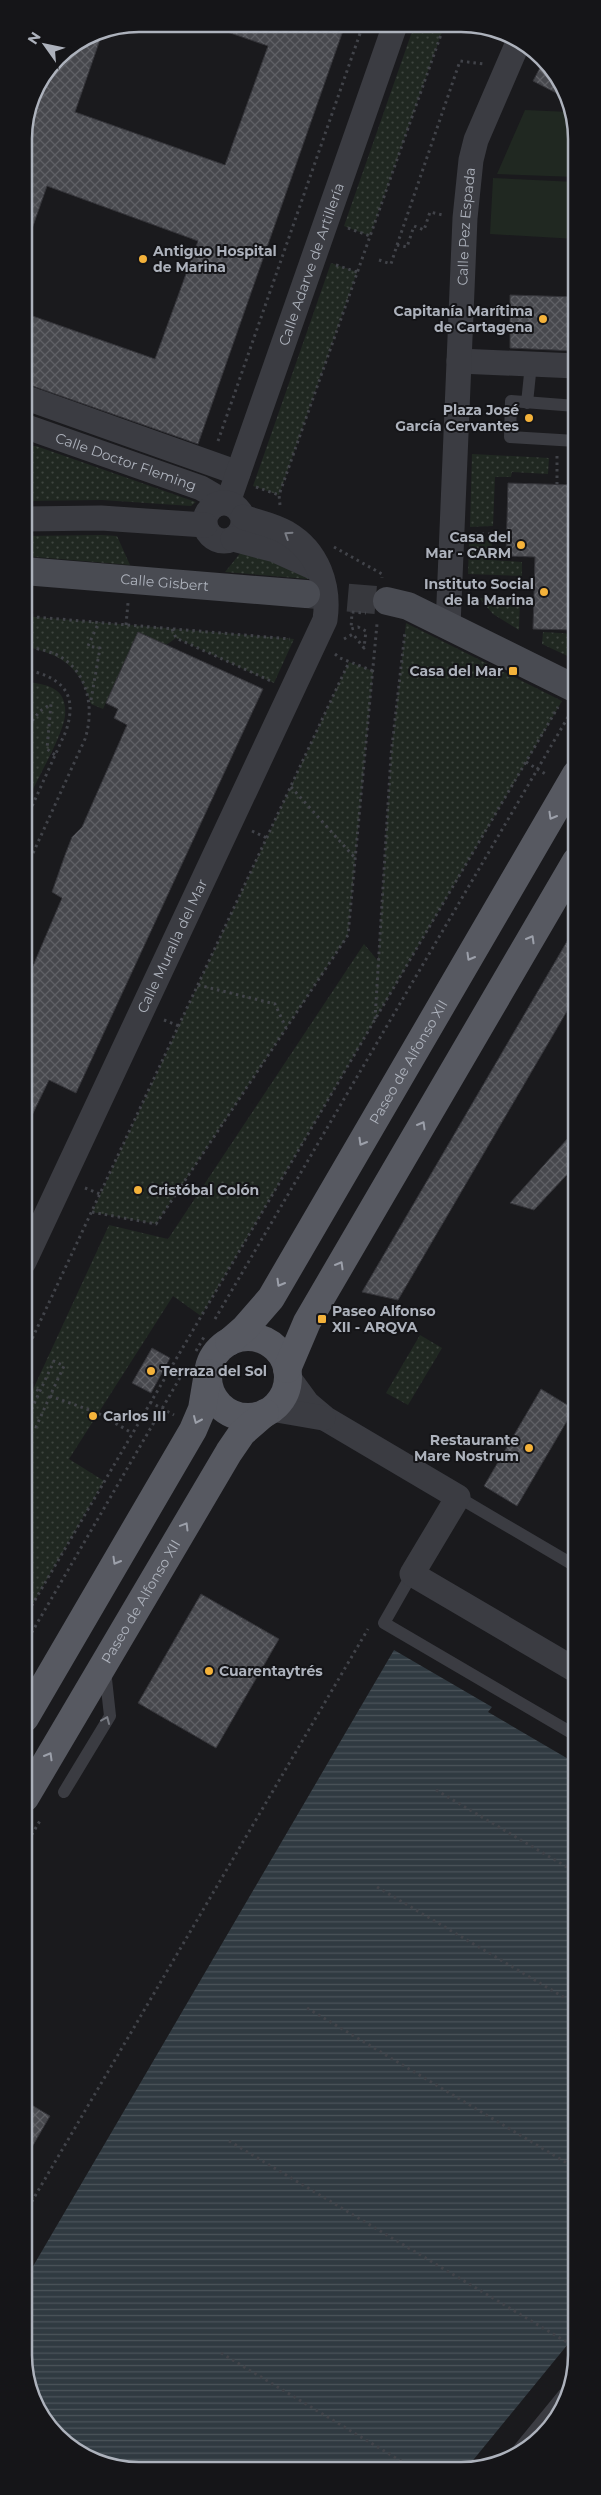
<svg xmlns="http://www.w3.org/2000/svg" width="601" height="2495" font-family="Montserrat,sans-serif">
  <defs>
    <pattern id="park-dots" width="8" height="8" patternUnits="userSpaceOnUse" patternTransform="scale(1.25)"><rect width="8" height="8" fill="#202821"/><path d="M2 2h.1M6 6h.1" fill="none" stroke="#3e453f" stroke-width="1.8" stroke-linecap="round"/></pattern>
    <pattern id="water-rules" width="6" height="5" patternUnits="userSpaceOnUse" patternTransform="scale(1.25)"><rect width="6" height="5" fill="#303a41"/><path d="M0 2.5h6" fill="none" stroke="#4b545a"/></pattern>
    <pattern id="building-cross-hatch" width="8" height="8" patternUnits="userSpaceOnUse" patternTransform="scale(1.25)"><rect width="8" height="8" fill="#47484d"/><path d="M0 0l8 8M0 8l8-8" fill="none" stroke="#5f6065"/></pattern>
  </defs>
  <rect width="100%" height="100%" fill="#1a1a1d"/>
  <!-- grass -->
  <path fill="#202821" d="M525,110L570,112L576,124V177L497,174Z
    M493,178L576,182V239L490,234Z"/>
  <!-- park -->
  <path fill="url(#park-dots)" d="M414,26H444L370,236L344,226Z
    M331,263L357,272L279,495L253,486Z
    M24,446H36L196,502L191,506L102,500L24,501Z
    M472,454L549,458L548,474L512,472L511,477H495L493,526L470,527Z
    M101,535L117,536L130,565L24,556V536Z
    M492,540L491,560L522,562V576L468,574L469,541Z
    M242,551L308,575V579L225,572Z
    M479,598H520L519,630L493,614Z
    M24,616L294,639L274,683L176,638L166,645L138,632L103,709L91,704C79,665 62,655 24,646Z
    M406,623L562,701L201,1316L173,1296L69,1459L104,1481L25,1617L24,1409L109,1225L168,1239L364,944L378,961L391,755Z
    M543,632L576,634V660L542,644Z
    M349,662L373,671L348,935L156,1224L92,1212Z
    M24,681C34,683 49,684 57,691C64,696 66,707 65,716C62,738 34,784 24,808Z
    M420,1335L442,1348L408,1405L386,1393Z"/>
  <!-- water -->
  <path fill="url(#water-rules)" d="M394,1650L492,1707L488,1712L577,1764V2333L465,2470L117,2469L58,2437L25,2371V2264L32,2268Z"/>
  <!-- building -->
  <path fill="url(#building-cross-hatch)" stroke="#343439" d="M214,24L345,25L198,444L24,383V313L155,359L198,241L47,186L27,243L24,242V132L36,89L58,58L96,32L103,31L75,112L225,165L268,46L213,27Z
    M544,60L548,63L564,97L533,81Z
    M510,295L576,297V351L510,348Z
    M508,483L576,485V630L533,629L535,557L506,556Z
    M138,632L263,689L76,1093L49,1080L24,1132V987L62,898L52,892L65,855L72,837L82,827L127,725L114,718L118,709L106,703Z
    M576,926L577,994L398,1300L362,1292Z
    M577,1128V1164L534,1210L510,1203Z
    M152,1348L170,1358L151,1393L132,1383Z
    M541,1389L574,1409L517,1506L484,1486Z
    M201,1594L279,1639L216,1748L138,1703Z
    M25,2101L50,2116L25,2159Z"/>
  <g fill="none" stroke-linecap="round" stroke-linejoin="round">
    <!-- secondary-tunnel -->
    <path stroke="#37383d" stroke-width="28" stroke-dasharray="28 14" stroke-linecap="butt" d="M306,594L387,601"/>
    <!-- path -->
    <path stroke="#414349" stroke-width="3" stroke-dasharray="2.5 4" stroke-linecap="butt" d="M449,26L479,32L482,26
      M348,228L370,236
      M397,245L460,61L484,64
      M379,260L391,264L397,245L407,247L414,226L424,230L430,212L443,215
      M336,265L357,272
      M218,441L363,25
      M557,456V484
      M24,465L31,454
      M256,487L279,495
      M280,505L279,495L444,26
      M475,534H506
      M334,547L382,574V578
      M352,612L366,613
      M24,616L290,639
      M126,625L128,603
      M172,629L176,638L271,681
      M344,639L353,634L364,648L366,631L358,627L351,629L352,612
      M24,646C34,648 45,650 55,654C88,669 95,708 85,739L24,873
      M335,654L340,658L373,671
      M24,669C60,677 79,691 66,731L24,824
      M91,700L100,648L88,646L99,622
      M24,731L40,711L51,704L47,749L55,755
      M526,762L547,775
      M291,787L355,858
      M252,831L267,838
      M198,985L275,1004L286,1028
      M375,1019L391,755L405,632
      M164,1020L179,1026
      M85,1188L100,1194
      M92,1212L156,1224L348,935L377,624
      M215,1319L571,712
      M196,1351L204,1337
      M24,1356L349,662
      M24,1385L40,1391
      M50,1396L36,1427L26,1421L54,1361L64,1366L50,1396L98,1413L132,1433
      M150,1402L174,1415
      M25,1617L558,707
      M25,1644L181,1376
      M436,1790L577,1873
      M25,1846L41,1819
      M377,1887L577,2005
      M307,2008L577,2169
      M229,2141L570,2344
      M25,2213L368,1629
      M221,2353L416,2470"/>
    <!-- lane -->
    <path stroke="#3b3c42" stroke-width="12" d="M527,403L531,364
      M576,406L511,401L510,437L576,441
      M458,1497L577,1567
      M412,1574L384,1623L577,1736
      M64,1792L110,1716L105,1670
      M510,2460L564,2394"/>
    <!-- street -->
    <g stroke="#3b3c42" stroke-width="25">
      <path d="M459,361L576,366"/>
      <path d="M24,397L238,473"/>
      <path id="s1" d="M24,426L201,488L225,502"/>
      <path id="s2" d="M228,502L395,25"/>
      <circle cx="224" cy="522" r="19"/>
      <path d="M24,519L101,518L205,525"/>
      <path d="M233,539L275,550L315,568"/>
      <path id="s3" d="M448,626L465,218L471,160L476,140L517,45"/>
      <path id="s4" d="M24,1262L325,620C330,586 318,551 287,533C274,525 257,522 243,517"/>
      <path d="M288,1377L307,1403L326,1419L458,1497L412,1574L577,1671"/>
      <path d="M271,1409L323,1418"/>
    </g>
    <!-- secondary -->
    <g stroke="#494b52" stroke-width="28">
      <path id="s5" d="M24,571L306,594"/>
      <path d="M387,601L408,606L576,689"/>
    </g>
    <!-- primary -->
    <g stroke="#575961" stroke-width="28">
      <circle cx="248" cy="1377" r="40"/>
      <path id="s6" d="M229,1342L245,1328L271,1298L576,774"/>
      <path d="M287,1369L307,1322L576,861"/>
      <path d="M25,1718L193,1430L202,1409L208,1373"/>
      <path id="s7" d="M25,1798L229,1452L242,1433L265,1413"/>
    </g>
  </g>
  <!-- one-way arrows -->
  <defs><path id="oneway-chevron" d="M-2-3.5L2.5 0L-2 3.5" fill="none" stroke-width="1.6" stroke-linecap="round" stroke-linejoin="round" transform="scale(1.25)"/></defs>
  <g stroke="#7a7d85">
    <use href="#oneway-chevron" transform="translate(288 535) rotate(-147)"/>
    <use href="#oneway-chevron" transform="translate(106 1720) rotate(-67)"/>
  </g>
  <g stroke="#9ca0aa">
    <use href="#oneway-chevron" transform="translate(552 816) rotate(120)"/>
    <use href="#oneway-chevron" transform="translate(531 939) rotate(-60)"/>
    <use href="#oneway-chevron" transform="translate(470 957) rotate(120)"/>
    <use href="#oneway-chevron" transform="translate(422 1125) rotate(-60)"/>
    <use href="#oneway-chevron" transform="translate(362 1142) rotate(120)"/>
    <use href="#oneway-chevron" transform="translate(340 1265) rotate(-60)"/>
    <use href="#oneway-chevron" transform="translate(280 1283) rotate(120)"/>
    <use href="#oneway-chevron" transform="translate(197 1420) rotate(114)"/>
    <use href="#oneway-chevron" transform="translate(185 1526) rotate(-59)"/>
    <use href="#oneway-chevron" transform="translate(116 1561) rotate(120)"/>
    <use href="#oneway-chevron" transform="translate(49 1756) rotate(-60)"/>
  </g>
  <!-- markers -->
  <g fill="#f4b23a" stroke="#151518" stroke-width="2">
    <circle cx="143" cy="259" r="5"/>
    <circle cx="543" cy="319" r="5"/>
    <circle cx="529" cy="418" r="5"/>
    <circle cx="521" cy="545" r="5"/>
    <circle cx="544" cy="592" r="5"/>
    <rect x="508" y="666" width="10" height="10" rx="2.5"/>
    <circle cx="138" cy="1190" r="5"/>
    <rect x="317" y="1314" width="10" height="10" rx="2.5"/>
    <circle cx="151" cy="1371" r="5"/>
    <circle cx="93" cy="1416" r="5"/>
    <circle cx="529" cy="1448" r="5"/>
    <circle cx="209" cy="1671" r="5"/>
  </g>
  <g text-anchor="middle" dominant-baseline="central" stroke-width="4" stroke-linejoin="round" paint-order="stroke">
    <!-- street labels -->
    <g font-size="14" fill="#adb2bc" stroke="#151518">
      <text stroke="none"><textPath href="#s3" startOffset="400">Calle Pez Espada</textPath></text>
      <text stroke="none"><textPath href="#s2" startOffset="252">Calle Adarve de Artillería</textPath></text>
      <text stroke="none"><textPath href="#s1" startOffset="108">Calle Doctor Fleming</textPath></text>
      <text stroke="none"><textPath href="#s5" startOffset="141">Calle Gisbert</textPath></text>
      <text stroke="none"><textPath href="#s4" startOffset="349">Calle Muralla del Mar</textPath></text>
      <text stroke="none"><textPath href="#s6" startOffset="334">Paseo de Alfonso XII</textPath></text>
      <text stroke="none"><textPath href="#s7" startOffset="228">Paseo de Alfonso XII</textPath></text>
    </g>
    <!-- poi labels -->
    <g font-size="14" font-weight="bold" fill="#adb2bc" stroke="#151518" text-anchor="start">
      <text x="153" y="251">Antiguo Hospital<tspan x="153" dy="16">de Marina</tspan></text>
      <text x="533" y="311" text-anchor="end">Capitanía Marítima<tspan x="533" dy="16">de Cartagena</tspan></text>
      <text x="519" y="410" text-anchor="end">Plaza José<tspan x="519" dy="16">García Cervantes</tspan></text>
      <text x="511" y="537" text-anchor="end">Casa del<tspan x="511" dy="16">Mar - CARM</tspan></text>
      <text x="534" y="584" text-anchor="end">Instituto Social<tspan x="534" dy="16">de la Marina</tspan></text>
      <text x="503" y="671" text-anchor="end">Casa del Mar</text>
      <text x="148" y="1190">Cristóbal Colón</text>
      <text x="332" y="1311">Paseo Alfonso<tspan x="332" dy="16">XII - ARQVA</tspan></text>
      <text x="161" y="1371">Terraza del Sol</text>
      <text x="103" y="1416">Carlos III</text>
      <text x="519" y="1440" text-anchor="end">Restaurante<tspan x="519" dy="16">Mare Nostrum</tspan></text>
      <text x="219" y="1671">Cuarentaytrés</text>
    </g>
  </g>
  <!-- crop -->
  <path d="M0 0H601V2495H0ZM139 32H461A107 107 0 0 1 568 139V2355A107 107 0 0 1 461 2462H139A107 107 0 0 1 32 2355V139A107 107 0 0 1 139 32Z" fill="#151518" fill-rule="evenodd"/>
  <path fill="none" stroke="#adb2bc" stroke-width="2.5" d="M139 32H461A107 107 0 0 1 568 139V2355A107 107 0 0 1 461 2462H139A107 107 0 0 1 32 2355V139A107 107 0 0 1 139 32Z"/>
  <!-- north arrow -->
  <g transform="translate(45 45) rotate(303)" stroke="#151518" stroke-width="4" paint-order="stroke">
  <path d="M0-4L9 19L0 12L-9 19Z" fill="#adb2bc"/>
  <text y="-8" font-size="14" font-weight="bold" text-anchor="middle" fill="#adb2bc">N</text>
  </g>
</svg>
